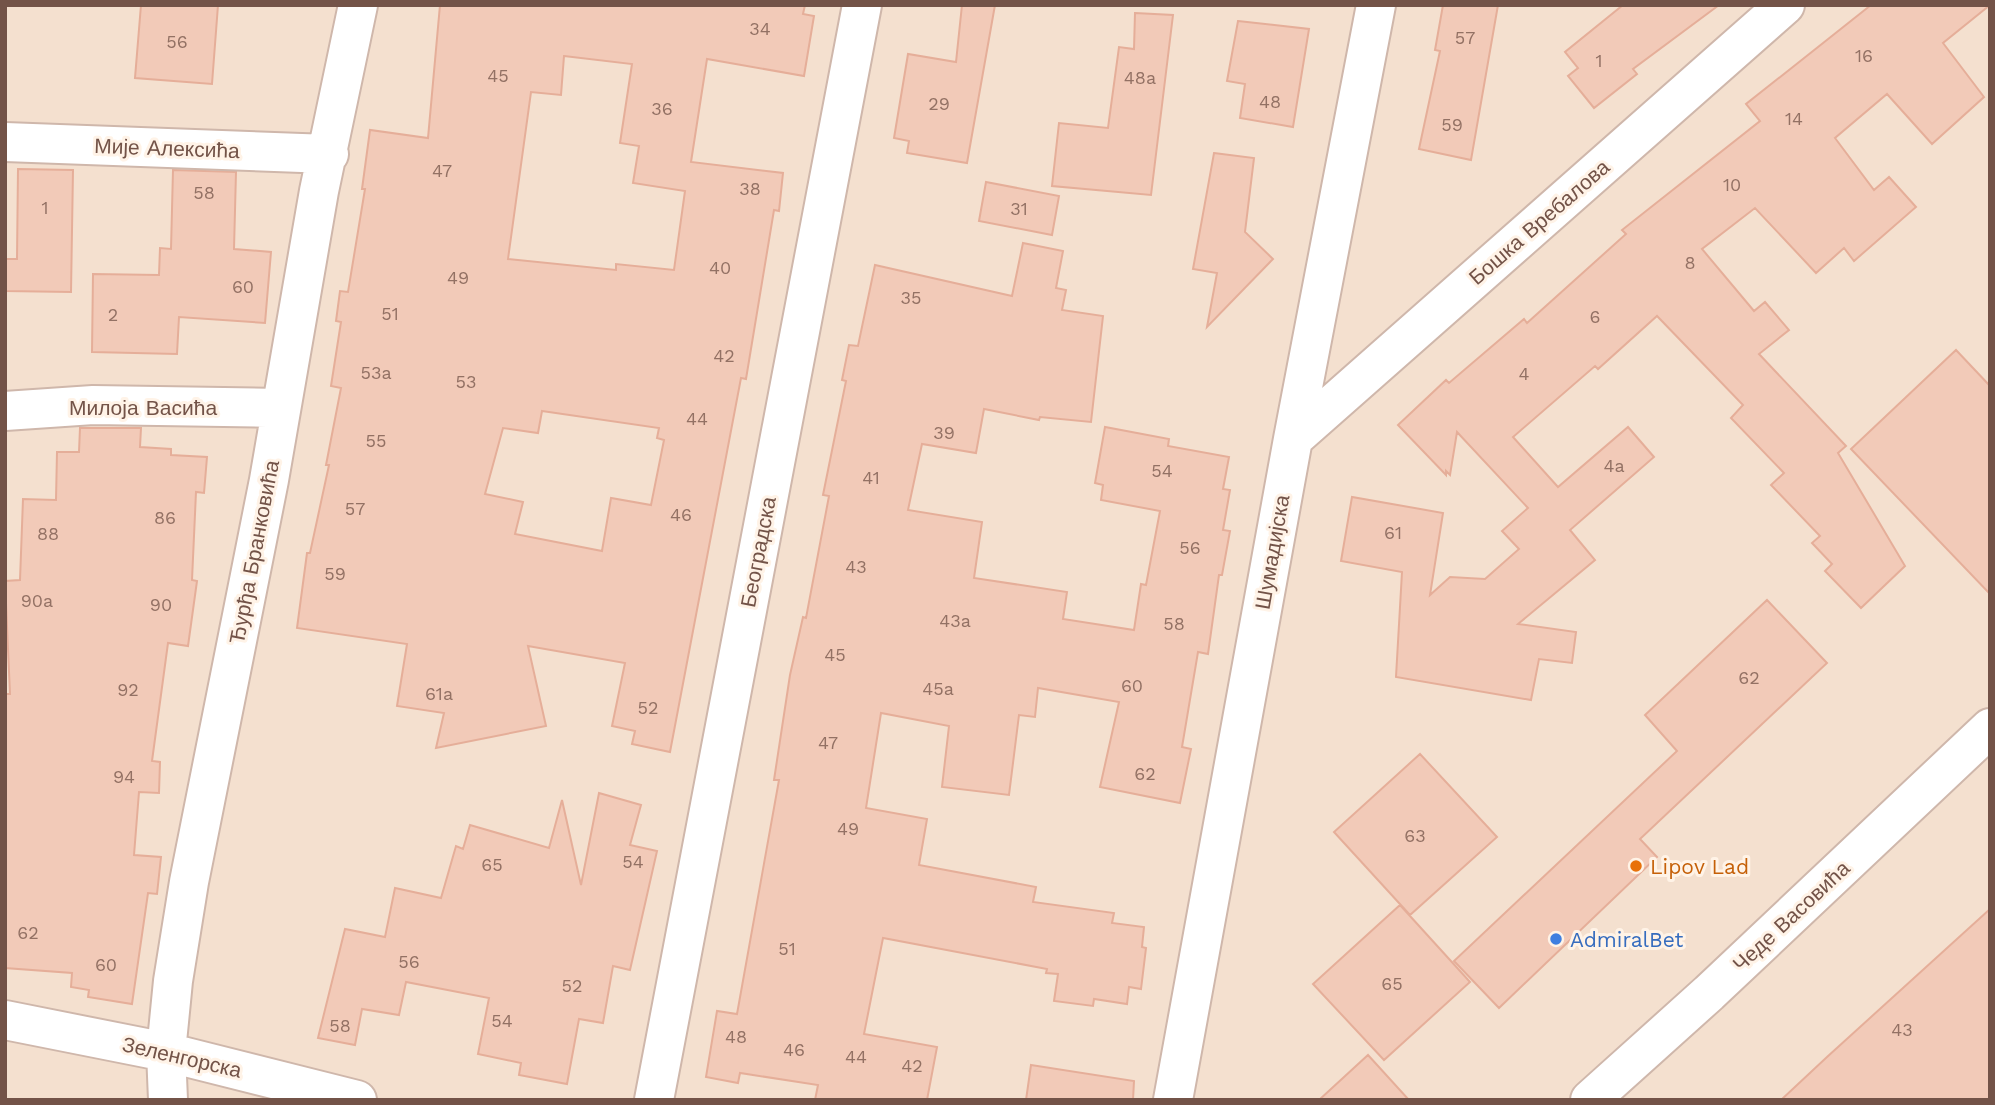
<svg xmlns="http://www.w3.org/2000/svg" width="1995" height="1105" font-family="'Work Sans',sans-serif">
  <rect width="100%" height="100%" fill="#fcefe1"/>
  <!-- residential -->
  <path fill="#f4e0cf" d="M5,5H1990V1100H5Z"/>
  <!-- building -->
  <path fill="#f2cab8" stroke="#e5ae99" stroke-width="2" fill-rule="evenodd" d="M141,5H218L212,84L135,78Z
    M440,5H805L803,14L814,16L804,76L707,59L691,162L783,173L779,211L774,210L746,379L741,378L670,752L632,744L635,731L612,726L625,663L528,646L546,726L436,748L444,713L397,706L407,644L297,628L307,553H310L329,465H326L341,388L331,386L341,322L336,321L340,291L348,292L365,189H362L370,130L428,138ZM564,56L632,64L620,143L639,146L633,183L685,191L674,270L616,264V270L508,259L531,92L561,95ZM542,411L659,428L657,438L664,440L651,505L611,498L602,551L515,534L523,502L485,494L503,428L538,433Z
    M962,5H995L967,163L907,153L909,141L894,138L908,54L956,62Z
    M1443,5H1498L1471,160L1419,149L1440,51L1435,50Z
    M1623,5H1719L1633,69L1637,74L1594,108L1568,76L1578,68L1565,52Z
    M1871,5H1990L1943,43L1984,97L1932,144L1887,94L1835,138L1874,190L1889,177L1916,207L1854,261L1844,248L1816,273L1755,208L1702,249L1754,311L1765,302L1789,330L1759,354L1846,446L1838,453L1905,566L1861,608L1825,571L1832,564L1812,543L1820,536L1771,485L1784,473L1731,418L1743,405L1657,316L1598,369L1595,366L1513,437L1558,487L1628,427L1654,457L1570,530L1595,560L1518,624L1576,632L1572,663L1539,659L1531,700L1396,677L1402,572L1341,561L1352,497L1443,513L1430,595L1450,577L1485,579L1519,549L1502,531L1528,508L1457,432L1450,475L1446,471V475L1398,425L1446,380L1449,383L1524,319L1527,323L1626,234L1622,230L1760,121L1746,104Z
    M1135,13L1173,15L1151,195L1052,186L1059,123L1108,128L1119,47L1134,49Z
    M1238,21L1309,29L1293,127L1240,118L1245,84L1227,81Z
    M1214,153L1254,158L1245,232L1273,259L1207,327L1217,273L1193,269Z
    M18,169L73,170L71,292L5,291V259H17Z
    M173,170L236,172L234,249L271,252L265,323L179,317L177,354L92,352L93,274L159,275L160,248L171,249Z
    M986,182L1059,196L1052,235L979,221Z
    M1023,243L1063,251L1056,288L1066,290L1062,310L1103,316L1091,422L1040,417L1039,420L984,409L976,453L922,444L908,510L982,522L974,578L1067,592L1063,619L1134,630L1141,584L1146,585L1160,511L1101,500L1103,485L1095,483L1105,427L1169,439L1168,446L1229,457L1223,489L1230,490L1223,530L1230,531L1222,575H1219L1208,654L1198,652L1182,747L1191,749L1180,803L1100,787L1119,702L1038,688L1035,717L1019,715L1009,795L942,787L949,726L881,713L866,808L927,819L919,865L1036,887L1033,902L1114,913L1112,923L1144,927L1142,947L1146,948L1141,989L1129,987L1127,1004L1094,999L1093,1006L1054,1001L1058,974L1046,973L1047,969L883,938L864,1034L937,1047L927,1100H815L818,1085L740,1073L738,1083L706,1077L717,1011L737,1014L779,780H774L790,675L803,617L806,618L829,496L823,495L846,381L842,380L849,345L858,346L875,265L1012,296Z
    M1956,350L1990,386V594L1851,449Z
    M80,428H141L140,447L171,449V455L207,457L204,493L196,492L192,580L197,581L188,646L168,643L152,761L160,762L159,793L139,792L134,855L161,857L157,894L148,893L132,1004L88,997L89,990L71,987L72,973L5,968V694H10L5,581L20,580L23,499L56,500L57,452H79Z
    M1767,600L1827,663L1640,839L1657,857L1499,1008L1454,961L1677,751L1645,715Z
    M1420,754L1497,837L1410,915L1334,832Z
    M599,793L641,805L630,845L657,851L630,970L613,966L603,1023L579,1019L567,1084L519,1075L521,1063L478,1054L489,998L406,982L399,1015L362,1009L355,1045L318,1038L345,929L385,937L395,888L441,898L456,846L463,849L470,825L549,848L562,800L581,885Z
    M1400,905L1470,982L1384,1060L1313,984Z
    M1990,909V1100H1781L1827,1057Z
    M1368,1055L1409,1100H1319Z
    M1031,1065L1134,1081L1133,1100H1026Z"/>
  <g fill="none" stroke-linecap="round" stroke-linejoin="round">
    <!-- minor casing -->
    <g stroke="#cfb7ab" stroke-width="42">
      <path id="minor" d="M5,142L329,154
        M5,411L93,405L280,408
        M1293,439L1785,5
        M5,1020L166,1052L357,1100
        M168,1100L166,1052L173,981L189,882L269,480L319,191L358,5
        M654,1100L862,5
        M1173,1100L1293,439L1376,5
        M1590,1100L1709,993L1990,728"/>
    </g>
    <!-- minor -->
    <use href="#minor" stroke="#fff" stroke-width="38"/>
  </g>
  <!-- markers -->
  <circle fill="#e8710a" stroke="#fff3e7" stroke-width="2.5" cx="1636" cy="866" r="7"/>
  <circle fill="#3f7fe0" stroke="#fff3e7" stroke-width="2.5" cx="1556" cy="939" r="7"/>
  <g text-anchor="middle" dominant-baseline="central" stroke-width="6" stroke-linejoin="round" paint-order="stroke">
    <!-- number labels -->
    <g font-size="18" fill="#937164">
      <text x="760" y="28">34</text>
      <text x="1465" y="37">57</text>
      <text x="177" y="41">56</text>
      <text x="1864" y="55">16</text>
      <text x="1599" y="60">1</text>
      <text x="498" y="75">45</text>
      <text x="1140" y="77">48a</text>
      <text x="1270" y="101">48</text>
      <text x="939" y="103">29</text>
      <text x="662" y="108">36</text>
      <text x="1794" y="118">14</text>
      <text x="1452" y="124">59</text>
      <text x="442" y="170">47</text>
      <text x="1732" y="184">10</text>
      <text x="750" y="188">38</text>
      <text x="204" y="192">58</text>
      <text x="45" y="207">1</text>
      <text x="1019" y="208">31</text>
      <text x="1690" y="262">8</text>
      <text x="720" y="267">40</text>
      <text x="458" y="277">49</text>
      <text x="243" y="286">60</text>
      <text x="911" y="297">35</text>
      <text x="390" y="313">51</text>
      <text x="113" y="314">2</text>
      <text x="1595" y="316">6</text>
      <text x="724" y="355">42</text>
      <text x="376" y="372">53a</text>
      <text x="1524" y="373">4</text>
      <text x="466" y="381">53</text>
      <text x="697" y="418">44</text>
      <text x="944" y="432">39</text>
      <text x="376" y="440">55</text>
      <text x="1614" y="465">4a</text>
      <text x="1162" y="470">54</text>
      <text x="871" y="477">41</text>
      <text x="355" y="508">57</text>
      <text x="681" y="514">46</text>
      <text x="165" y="517">86</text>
      <text x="1393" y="532">61</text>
      <text x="48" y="533">88</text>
      <text x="1190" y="547">56</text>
      <text x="856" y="566">43</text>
      <text x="335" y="573">59</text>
      <text x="37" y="600">90a</text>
      <text x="161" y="604">90</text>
      <text x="955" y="620">43a</text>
      <text x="1174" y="623">58</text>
      <text x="835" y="654">45</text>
      <text x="1749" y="677">62</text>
      <text x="1132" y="685">60</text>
      <text x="938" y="688">45a</text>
      <text x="128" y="689">92</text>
      <text x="439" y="693">61a</text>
      <text x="648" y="707">52</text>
      <text x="828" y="742">47</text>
      <text x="1145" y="773">62</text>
      <text x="124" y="776">94</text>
      <text x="848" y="828">49</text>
      <text x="1415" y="835">63</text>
      <text x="633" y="861">54</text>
      <text x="492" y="864">65</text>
      <text x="28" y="932">62</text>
      <text x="787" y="948">51</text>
      <text x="409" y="961">56</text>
      <text x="106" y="964">60</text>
      <text x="1392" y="983">65</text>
      <text x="572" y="985">52</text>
      <text x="502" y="1020">54</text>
      <text x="340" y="1025">58</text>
      <text x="1902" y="1029">43</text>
      <text x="736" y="1036">48</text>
      <text x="794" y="1049">46</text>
      <text x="856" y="1056">44</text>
      <text x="912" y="1065">42</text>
    </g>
    <!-- street labels -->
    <g font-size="21" fill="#735348" stroke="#fff3e7">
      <text transform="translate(167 148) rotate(2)">Мије Алексића</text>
      <text transform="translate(1539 222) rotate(-41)">Бошка Вребалова</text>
      <text x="143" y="407">Милоја Васића</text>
      <text transform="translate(254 552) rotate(-79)">Ђурђа Бранковића</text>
      <text transform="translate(758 552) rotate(-79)">Београдска</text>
      <text transform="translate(1272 552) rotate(-80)">Шумадијска</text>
      <text transform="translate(1791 916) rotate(-43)">Чеде Васовића</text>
      <text transform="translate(182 1057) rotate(13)">Зеленгорска</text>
    </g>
    <!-- food labels -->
    <g font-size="21" fill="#c56008" stroke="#fff3e7" text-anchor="start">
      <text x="1650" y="866">Lipov Lad</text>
    </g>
    <!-- shop labels -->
    <g font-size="21" fill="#366cbe" stroke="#fff3e7" text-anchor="start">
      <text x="1570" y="939">AdmiralBet</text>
    </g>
  </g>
  <!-- border -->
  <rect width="1995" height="1105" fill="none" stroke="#735348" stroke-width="14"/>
</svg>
